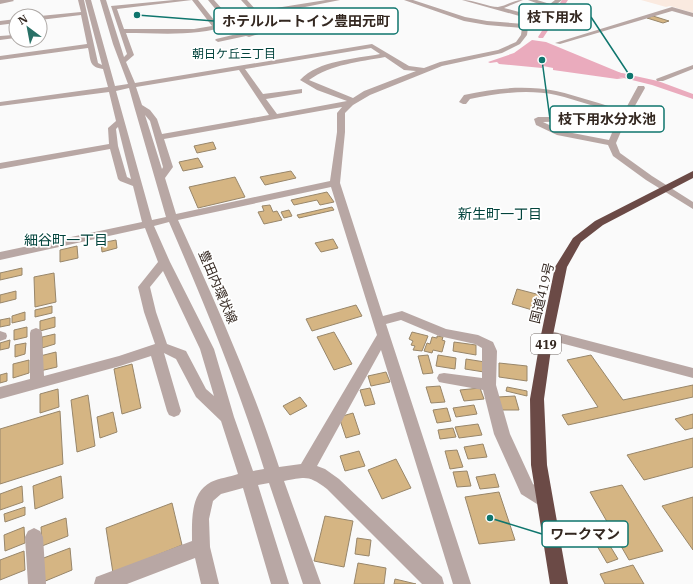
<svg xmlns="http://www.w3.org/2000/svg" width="693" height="584" font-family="'IBM Plex Serif','Noto Sans JP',serif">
  <rect width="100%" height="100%" fill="#fafafa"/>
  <!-- built -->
  <path fill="#faeae0" d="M641,0H693V13L670,6L666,7Z"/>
  <!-- water -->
  <path fill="#eaabbd" d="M532,40L546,42L621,73L631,75L630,77L620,75L619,77L625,78L617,79L553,70V68L543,66L542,68L499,64L497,62L490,63L488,62L514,53Z"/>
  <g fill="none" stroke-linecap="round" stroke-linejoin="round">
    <!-- canal -->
    <path fill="#eaabbd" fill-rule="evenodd" d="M562,0H568L543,38H539L538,37Z
      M612,71L658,81L693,94V99L652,85L612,75Z"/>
  </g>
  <!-- building -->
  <path fill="#d5b583" stroke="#98866a" d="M653,16L669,21L663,23L647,18Z
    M213,142L216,149L197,153L194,146Z
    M198,158L203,167L183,171L179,162Z
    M291,171L296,178L265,185L260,177Z
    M235,177L245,197L198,208L189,187Z
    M327,192L334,202L320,205L317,200L294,205L291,200Z
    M270,205L273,212L277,211L282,220L264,224L258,212L264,211L262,206Z
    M332,207L334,210L299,218L297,215Z
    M289,210L292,216L284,218L281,212Z
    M333,239L338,248L321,252L315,243Z
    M116,240L117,248L102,252L101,243Z
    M77,246L78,258L60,262V250Z
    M22,268V275L0,280V273Z
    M54,273L56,302L35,307L34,277Z
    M517,289L544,296L539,312L512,304Z
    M16,291V299L0,303V295Z
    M356,305L362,316L312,331L306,319Z
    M52,306V313L35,317V310Z
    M25,312V320L12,323V316Z
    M55,317V327L40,331V321Z
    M10,318V325L0,327V320Z
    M27,327V337L14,340V330Z
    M334,332L352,364L334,370L317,337Z
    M412,332L428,336L422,351L413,350L415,346L411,345L413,341L409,339Z
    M55,334V344L42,348V337Z
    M437,336L443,337L442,340L445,341L442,352L433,350L432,353L424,351L427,343L430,344L432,337L437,338Z
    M10,340L9,348L0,350V343Z
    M454,342L476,345V355L453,351Z
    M26,343L25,354L15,357V345Z
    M56,352L57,367L40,371V356Z
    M428,355L433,373L423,374L418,356Z
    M438,355L456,358L455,369L436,366Z
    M591,355L623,400L693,385V397L568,425L562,415L598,407L567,360Z
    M466,359L485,362L484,372L465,369Z
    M29,360V373L13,378V364Z
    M499,363L527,366V381L499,377Z
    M132,364L141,408L122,414L114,369Z
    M386,372L390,382L371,386L368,376Z
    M7,373V381L0,383V375Z
    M440,386L445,402L431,403L426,387Z
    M507,387L527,391V396L506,391Z
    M370,388L375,404L365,406L360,390Z
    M480,388L484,399L464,401L460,390Z
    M58,389L59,407L40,413V394Z
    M88,395L95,446L77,452L71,400Z
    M515,396L519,410H502L498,397Z
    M300,397L307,406L290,415L283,406Z
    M474,405L477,414L456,417L453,408Z
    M447,408L451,421L437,423L433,410Z
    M60,411L63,464L0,484V429Z
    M113,412L117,432L100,438L97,417Z
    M353,413L360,434L346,438L339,417Z
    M693,414V428L685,430L675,419Z
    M478,424L482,435L459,438L455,427Z
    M453,428L456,437L440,439L438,430Z
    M693,438V467L644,480L627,455Z
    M483,444L487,457L468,459L464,447Z
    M457,450L463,467L450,469L445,451Z
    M359,451L365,466L345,471L340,456Z
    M396,459L411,488L382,499L368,470Z
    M467,471L471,486L457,487L453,472Z
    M495,474L499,487L480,489L476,477Z
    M61,476L63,498L35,509L33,486Z
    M622,485L663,551L629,560L590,492Z
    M22,486L23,502L0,510V494Z
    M499,492L515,540L479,544L465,497Z
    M693,497V550L662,506Z
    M172,503L182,545L113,573L106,528Z
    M25,507V515L5,522L4,514Z
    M325,516L353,521L344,567L314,561Z
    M66,518L68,536L42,546L41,527Z
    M24,527L25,543L5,551L4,535Z
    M604,536L618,559L607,563L593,539Z
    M357,538L371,540L369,556L355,554Z
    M70,548L72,570L43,582L41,559Z
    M24,551L25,570L0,580V560Z
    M358,563L386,568L384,584H354Z
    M633,565L644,584H605L600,574Z
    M395,579L416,584H394Z"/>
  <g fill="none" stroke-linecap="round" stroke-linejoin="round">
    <!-- minor -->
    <path fill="#b8a7a4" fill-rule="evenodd" d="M0,0H13L14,1L0,4Z
      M78,0H84L98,63L102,65L85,0H91L115,86L128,84L113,44L100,0H106L124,57L127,54L111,6L174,0H198L218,25L226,22L208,0H214L232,20L252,12L241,0H247L257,11L326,0H340L300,8L310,18L307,20L267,25L253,16L234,23L249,33L266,28L268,29V31L249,37L246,36L218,42L215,40L216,39L241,33L229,25C197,37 160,33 126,33L134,55L126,62L135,83L372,44L409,66L424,68L440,62L498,50L516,42L521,35L522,28L487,25L464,21L404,0H413L465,17L487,21L524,24L530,19L462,0C474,0 489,7 498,7C506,6 513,0 523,0L504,8L534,16L547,7L528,0H537L550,4L555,0H562L528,27L527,35L520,44L502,53L442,66L370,95L353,105L345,113V132L340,183L383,316L402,311L446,329L478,335L493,342L497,351L496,385L510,434L533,484L551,495L553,501L551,507L545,509L521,494L494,434L483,390L444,383L439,382L437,378L439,374L444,373L482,378V348L475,344L439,336L401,320L386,324L471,584H453L381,350L317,466L325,469L339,479L442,577L444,584H422L327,489C308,475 307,477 284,481L321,584H303L269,483L258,485L289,584H271L243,488L221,494L213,501L209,519L210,547L219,584H201L195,558L127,584H94L96,577L192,541C192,521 190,493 211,482C219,478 230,477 238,474L221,421L196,397L176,359L164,353L181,411L179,415L174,417L169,415L167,411L151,356L120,366L0,399V387L30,379V333L31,330L36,328L41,330L42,333L44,376L119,356L155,344L144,312L138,287L158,262L145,228L0,260V252L142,222L133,186L120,181L118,179L110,149L0,169V163L109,144L108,128L116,121L109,92L0,106V102L108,87L103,69C89,67 91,61 88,48L0,60V56L87,44L81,15L40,20V16L81,12ZM192,0L212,26L194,29H124L117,9ZM294,9L302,17L268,21L258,14ZM371,48L380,54C355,59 319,60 300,80L317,90L347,101L277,114L266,99L302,93V89L263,94L245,69ZM385,57L404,70L416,71L364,91L353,98L309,80C332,64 359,62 385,57ZM239,70L269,115L162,134L157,119L150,110L142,105L136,87ZM129,88L134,106L166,217L152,220L116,91ZM342,107L337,113V132L330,181L176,214L165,178L173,167L164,139ZM145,115L150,121L163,167L162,169ZM118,127L131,179L127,177L118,146L116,129ZM331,187L377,335L301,464L279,467C251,382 215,301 178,220ZM169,222C204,303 238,385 264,469L253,471L234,417L214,349L170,262L154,226ZM163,271L200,349L214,396L206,389L186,351L167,344L156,312L150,287Z
      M672,7L693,13V17L672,11L560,44L555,43Z
      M16,19V23L0,25V21Z
      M13,35L15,36V38L0,40V36Z
      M693,65V69L663,81H657L656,79Z
      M638,86H644L645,88L623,127L616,143L620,153L652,176L693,202V209L646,180L613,156L608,145L557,135L536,125L534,119L538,117H575L617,123L622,114C600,109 578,100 556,95C528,89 498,93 470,99L466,104H463L459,102L464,95C494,88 526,85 556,91C579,96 601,105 625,110ZM575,121L614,128L609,140L562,131L543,122Z
      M547,330L693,368V378L542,338L541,335L542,332Z
      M0,331L6,333L7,336L6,339L0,341Z
      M34,528L40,531L43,537L46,584H28L25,537L28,531Z"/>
    <!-- highway -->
    <path fill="#6b4a46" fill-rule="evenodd" d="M693,171V178L603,225L581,242L567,267L553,335L544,399L547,465L568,584H550L531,465L530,399L541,335L555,267L573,238L595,221Z"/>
  </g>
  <g text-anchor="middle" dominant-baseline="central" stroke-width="3.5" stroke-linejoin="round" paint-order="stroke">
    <!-- far-neighbourhood labels -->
    <g font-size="12" fill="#02433c" stroke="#fff">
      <text x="234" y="53">朝日ケ丘三丁目</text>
    </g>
    <!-- shield labels -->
    <rect fill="#fff" stroke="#716864" stroke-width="1" x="531" y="334" width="30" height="20" rx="3"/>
    <g font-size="12" font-weight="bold" fill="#342821">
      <text x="546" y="344">419</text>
    </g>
    <!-- street labels -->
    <g font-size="13" fill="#342821" stroke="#fff">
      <text transform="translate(218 287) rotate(67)">豊田内環状線</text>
      <text transform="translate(542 293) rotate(-76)">国道419号</text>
    </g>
    <!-- neighbourhood labels -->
    <g font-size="14" fill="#02433c" stroke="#fff">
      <text x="500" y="214">新生町一丁目</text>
      <text x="66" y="240">細谷町一丁目</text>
    </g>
  </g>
  <!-- callouts -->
  <path fill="none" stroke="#0f766e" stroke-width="1.5" d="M630 76L591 17M137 15L214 21M542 60L550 119M490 518L542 534"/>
  <g fill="#0f766e" stroke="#fff" stroke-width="1.5">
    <circle cx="630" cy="76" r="4"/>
    <circle cx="137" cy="15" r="4"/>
    <circle cx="542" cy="60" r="4"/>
    <circle cx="490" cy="518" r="4"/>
  </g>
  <g fill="#fff" stroke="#0f766e" stroke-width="1.5">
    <rect x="519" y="4" width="72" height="26" rx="4"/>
    <rect x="214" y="8" width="184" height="26" rx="4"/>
    <rect x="550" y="106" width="114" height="26" rx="4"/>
    <rect x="542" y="521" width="86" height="26" rx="4"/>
  </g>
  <g font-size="14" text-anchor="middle" font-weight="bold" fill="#342821">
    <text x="555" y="22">枝下用水</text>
    <text x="306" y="26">ホテルルートイン豊田元町</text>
    <text x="607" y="124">枝下用水分水池</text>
    <text x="585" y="539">ワークマン</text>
  </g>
  <!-- north arrow -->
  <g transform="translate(28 28) rotate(328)"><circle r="19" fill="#ffffff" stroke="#aea9a6"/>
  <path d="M0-3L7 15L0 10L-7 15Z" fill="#297066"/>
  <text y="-6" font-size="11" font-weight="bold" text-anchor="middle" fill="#342821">N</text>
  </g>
</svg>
